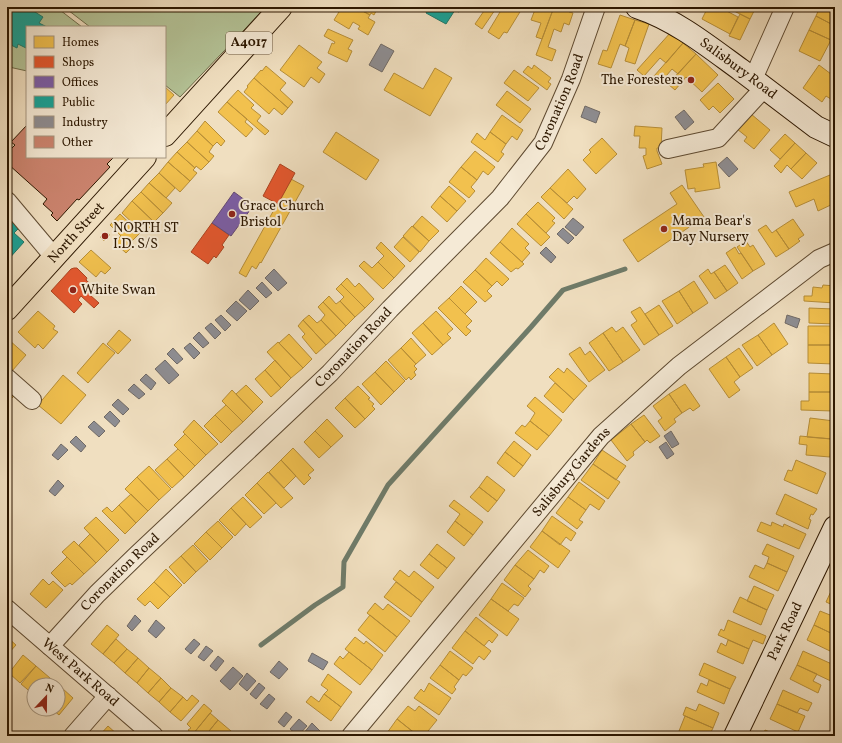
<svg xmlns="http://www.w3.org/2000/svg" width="842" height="743" font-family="Vollkorn,serif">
  <rect width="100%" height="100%" fill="#f0dfc0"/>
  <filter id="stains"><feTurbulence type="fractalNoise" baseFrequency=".005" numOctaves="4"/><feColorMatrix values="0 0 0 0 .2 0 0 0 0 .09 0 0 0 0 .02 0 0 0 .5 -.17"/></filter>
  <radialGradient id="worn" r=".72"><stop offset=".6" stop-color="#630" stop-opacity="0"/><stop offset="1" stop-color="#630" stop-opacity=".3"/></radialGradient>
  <!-- green -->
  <path fill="#b4c397" stroke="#706d4c" d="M7,7H56L82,27H27V71L9,67L7,68Z
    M64,7H266L180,97L165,85V27H90Z"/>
  <!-- homes -->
  <path fill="#f2c14e" stroke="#b78e37" d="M342,7H355L370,15L368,18L375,22L368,35L358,29L360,26L353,22L349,29L334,20Z
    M355,7H378L374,15L371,13L370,15Z
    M486,7H497L482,29L475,24L486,8Z
    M503,7H523L507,33L504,32L499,39L488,32Z
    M536,7H554L542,39L536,37L541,23L531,20Z
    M554,7H570L569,12L573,13L569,25L564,23L561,32L554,29L548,47L556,50L552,61L536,55Z
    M708,7H719L738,17L730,34L702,19Z
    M734,7H756L750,19L732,10Z
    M820,7H825L835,12V26L816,16Z
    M740,14L750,19L740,40L729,36Z
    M620,15L635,20L625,46L620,44L611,68L598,64L603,50L607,51Z
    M816,16L835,26V31L831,40L809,30Z
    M635,20L649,24L635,64L625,61L629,48L625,46Z
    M328,29L353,40L348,49L352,51L347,62L328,53L332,43L334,44L335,42L324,36Z
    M809,30L831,40L820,61L799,51Z
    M671,32L683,43L666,63L660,58L644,76L637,70Z
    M683,43L696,54L678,74L672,69L661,82L654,76Z
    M299,45L322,62L317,68L325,74L319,83L311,77L304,87L280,70Z
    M696,54L718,75L702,92L686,77L675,90L668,84Z
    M534,65L551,78L548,82L551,84L547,90L523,72L528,66L532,69Z
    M819,65L835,77V99L834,101L826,96L822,102L803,88Z
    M266,66L286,83L280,90L293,102L288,108L254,78L261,70L262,71Z
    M435,68L452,78L430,116L384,90L394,73L423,89Z
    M514,70L539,88L528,101L504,83Z
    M254,78L288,108L282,115L274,108L269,114L244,92L248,87L247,86Z
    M718,83L734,99L720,113L713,106L709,110L700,100Z
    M165,87L174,95L165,105Z
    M238,90L254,105L251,108L261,116L257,121L269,131L265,135L227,102Z
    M507,91L531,109L520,123L496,105Z
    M227,102L247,119L245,122L253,129L246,137L218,112Z
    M751,114L770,130L754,149L744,141L747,137L737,129Z
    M502,115L523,130L517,140L512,136L506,144L490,132Z
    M205,121L225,141L221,146L217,142L213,146L197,131Z
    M635,126L662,128L661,148H657V151L662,164L647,169L643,156L646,155V148H639L640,136H634Z
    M197,131L213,146L209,152L214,156L209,162L187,142Z
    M336,132L379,160L366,180L323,152Z
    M490,132L506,144L501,152L504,154L498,162L471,142L477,133L485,140Z
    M785,134L795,143L780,159L770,150Z
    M602,138L617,154L596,174L583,160L591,152L589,150Z
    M187,142L209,162L201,170L196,166L195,168L177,152Z
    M795,143L806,153L791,169L787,165L781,173L774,166Z
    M475,151L495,167L488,175L483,171L477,180L461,167Z
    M177,152L195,168L193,170L197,173L190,181L168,162Z
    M806,153L817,163L802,179L791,169Z
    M168,162L190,181L180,192L159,173Z
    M716,162L720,188L695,192V188L688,189L685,170L704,167L703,164Z
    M461,167L477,180L471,187L475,191L469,198L449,182Z
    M568,169L586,189L577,199L574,196L567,203L550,188Z
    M159,173L175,188L166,198L149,183Z
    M830,175L835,186V203L818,211L814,199L796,207L789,192Z
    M291,179L304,186L261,263L260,262L256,269L252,266L246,277L239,273Z
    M149,183L172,203L163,213L141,192Z
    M682,185L704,217L638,262L623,240L677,204L670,193Z
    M449,186L466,201L457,211L440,196Z
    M550,188L573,209L564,219L541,197Z
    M141,192L163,213L154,222L132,201Z
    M440,196L457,211L447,222L431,207Z
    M132,201L154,222L149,228L144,223L139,229L122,213Z
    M538,202L555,218L552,221L555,223L546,233L526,214Z
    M120,214L140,233L129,244L133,246L126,253L114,242L121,236L110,225Z
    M526,214L550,237L541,246L517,224Z
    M422,216L439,231L429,241L413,226Z
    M793,219L804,235L798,239L800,241L789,249L776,230Z
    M766,225L772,233L776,230L789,249L776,257L758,230Z
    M412,226L429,241L420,252L403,236Z
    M512,228L529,244L525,248L530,253L522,262L500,242Z
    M106,232L110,235L104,241L100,237Z
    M403,237L419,252L410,262L394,247Z
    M746,241L750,247L753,245L765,264L753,271L737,247Z
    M381,242L405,266L394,278L378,262L384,256L376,248Z
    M500,242L524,264L518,269L516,268L511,272L490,253Z
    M735,247L739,254L741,253L753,271L742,279L726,253Z
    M91,250L111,268L105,274L101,271L96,277L79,262Z
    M486,258L509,279L502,286L497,281L492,286L475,270Z
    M364,261L372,268L378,262L394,278L383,289L359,266Z
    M725,265L738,283L727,291L714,272Z
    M708,269L711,274L714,272L727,291L715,299L699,276Z
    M475,270L492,286L487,291L492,296L485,302L463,282Z
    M347,278L355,287L359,283L374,299L365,308L341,284Z
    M694,281L708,303L693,313L679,291Z
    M341,284L365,308L355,317L340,301L344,297L336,289Z
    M823,285L835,286V303L804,301V296H812L813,287L822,288Z
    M461,286L477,302L465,314L449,298Z
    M679,291L693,313L677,324L662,301Z
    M329,296L336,304L340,301L355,317L346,326L323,302Z
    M449,298L472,321L466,327L471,331L466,336L438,308Z
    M323,302L346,326L336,336L321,320L325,315L318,307Z
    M659,305L673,326L659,335L645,314Z
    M640,307L659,335L644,345L631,325L637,321L631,312Z
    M809,308L834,309V324L809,323Z
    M38,311L55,326L53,329L58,332L43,349L38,344L35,348L18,332Z
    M436,311L453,329L447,334L451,338L443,345L423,323Z
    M309,315L317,323L321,320L336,336L326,345L303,320Z
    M303,320L326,345L316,354L302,337L305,334L298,326Z
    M423,323L443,345L432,355L412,333Z
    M774,323L788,344L772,355L758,335Z
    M808,326H834V345H808Z
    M612,327L616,332L623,327L640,350L623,362L603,333Z
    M119,330L131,340L118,354L107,344Z
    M603,333L623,362L609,371L589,343Z
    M289,334L312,359L303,368L279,343Z
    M758,335L772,355L757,366L742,345Z
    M411,338L426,355L416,364L401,348Z
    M9,340L26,355L12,371L7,366V343Z
    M278,342L303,368L291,378L267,352Z
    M103,343L115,353L88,383L77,373Z
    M808,345H834V364L808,363Z
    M580,347L585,355L590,351L605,370L589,382L569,354Z
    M401,348L416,364L414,366L417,369L414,372L416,375L411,380L409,377L406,380L388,360Z
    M739,348L753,368L740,377L726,357Z
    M726,357L740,377L734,382L740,390L729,398L709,369Z
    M275,360L291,378L281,388L265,370Z
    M386,361L405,381L394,392L375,372Z
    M558,368L564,373L567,368L587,386L574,400L549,377Z
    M265,370L281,388L271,397L255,379Z
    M375,372L394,392L381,405L362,384Z
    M809,373L834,374V392H809Z
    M63,375L86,395L61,424L38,405Z
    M555,383L574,400L563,413L544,396Z
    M685,384L700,406L693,411L690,408L682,413L669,394Z
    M246,385L263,402L253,412L236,394Z
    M7,386L16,394L10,400L7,397Z
    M358,386L370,398L368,399L374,404L372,406L375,409L365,419L345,398Z
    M232,390L253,412L243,422L222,401Z
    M809,392H834L833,411L801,410V401H809Z
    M669,394L682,413L674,419L676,422L665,431L658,421L662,418L653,406Z
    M535,397L562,420L549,436L530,421L535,413L527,406Z
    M345,398L365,419L355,428L335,408Z
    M226,405L243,422L232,432L215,415Z
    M215,415L232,432L221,443L204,426Z
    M644,415L660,436L650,443L647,440L645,442L631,424Z
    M810,418L834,421L832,439L807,437Z
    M327,419L343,436L331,447L315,431Z
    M194,420L218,444L206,455L183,432Z
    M530,421L549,436L537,450L515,433L522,425L525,427Z
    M631,424L645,442L633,452L634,455L627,461L611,440Z
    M315,431L331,447L319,458L304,442Z
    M185,434L206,455L195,466L174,445Z
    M800,436L832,439L830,457L806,455L807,445L799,444Z
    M514,441L531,455L523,466L505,452Z
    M293,448L314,470L308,475L311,478L304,485L281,460Z
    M178,449L195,466L184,477L167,459Z
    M602,450L626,466L616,480L593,464Z
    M505,452L523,466L514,477L497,463Z
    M167,459L184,477L172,488L155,470Z
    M281,460L296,476L284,488L269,472Z
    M796,460L826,473L817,494L784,480L788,470L792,471Z
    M593,464L620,482L608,499L581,480Z
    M149,466L171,489L159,500L137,477Z
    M268,472L293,498L281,508L257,483Z
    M487,476L505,490L497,501L479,487Z
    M137,477L159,500L148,511L125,489Z
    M579,482L605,501L599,510L590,504L586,510L568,497Z
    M257,483L276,503L264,514L245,495Z
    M479,487L497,501L488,512L470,497Z
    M131,494L148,511L136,523L119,505Z
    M785,494L817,509L813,515L811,514L809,519L811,520L808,529L776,514Z
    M243,497L262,517L250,528L231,508Z
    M568,497L586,510L579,520L583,522L577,529L556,513Z
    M454,500L483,522L473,535L455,521L460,514L449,506Z
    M119,505L136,523L125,534L102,511L107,507L112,512Z
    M231,508L246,524L235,536L219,520Z
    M552,516L576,533L571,541L566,537L560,545L542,531Z
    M96,517L119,540L107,552L84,528Z
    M218,521L233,537L222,548L206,532Z
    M455,521L473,535L464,546L447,532Z
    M761,522L771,526L772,522L783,527L784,524L806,534L799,549L757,531Z
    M542,531L570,551L558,568L530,547Z
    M206,532L222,548L210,560L194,544Z
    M90,534L107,552L96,563L79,545Z
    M74,541L96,563L84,574L62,552Z
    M437,544L455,558L447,568L429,554Z
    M767,544L794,556L787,572L767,563L769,557L762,554Z
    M193,545L208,561L196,572L181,556Z
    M528,550L549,566L544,573L540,570L534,579L515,565Z
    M429,554L447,568L438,579L420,565Z
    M181,556L196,572L184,584L169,567Z
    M67,557L84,574L72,585L70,583L65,587L51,573Z
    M767,563L787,572L778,591L749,577L755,565L764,569Z
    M515,565L534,579L528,586L531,589L525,597L504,580Z
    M166,569L182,585L170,597L154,582Z
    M400,570L409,577L414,571L434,587L422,602L393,579Z
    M43,579L49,585L53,581L63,590L46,608L30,594Z
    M154,582L170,597L158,609L150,601L145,606L137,599Z
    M396,582L422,602L411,617L384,597Z
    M502,583L524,598L518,606L514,604L508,611L491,599Z
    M754,586L774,595L767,610L747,601Z
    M833,587L835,588V606L826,602Z
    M740,597L767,610L761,625L733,612Z
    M491,599L519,619L507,636L479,615Z
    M375,603L383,610L388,604L410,621L397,637L367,613Z
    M820,611L835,617V635L814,625Z
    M370,615L397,637L385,652L358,630Z
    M476,617L498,635L492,643L489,640L484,646L465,631Z
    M728,620L766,636L763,644L753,640L749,649L718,635L721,629L724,631Z
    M107,625L119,635L103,654L91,644Z
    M814,625L835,635V648L832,646L830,651L807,640Z
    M465,631L491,651L484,660L479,656L473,664L452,648Z
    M7,637L16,645L7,655Z
    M355,637L364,644L366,641L383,655L372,670L345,649Z
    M116,639L127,649L114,663L103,654Z
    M728,640L749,649L743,664L717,652L721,643L726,646Z
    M127,649L138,658L125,673L114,663Z
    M450,651L473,668L466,676L463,674L459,680L440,665Z
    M803,651L834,665L833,668L835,669V683L797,665Z
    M349,652L372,670L360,685L334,664L340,656L343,659Z
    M23,655L36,666L20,683L9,673Z
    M138,658L149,668L137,683L125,673Z
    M704,663L736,677L730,689L699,675Z
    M440,665L459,680L454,687L456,689L452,694L430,678Z
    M797,665L817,674L813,681L821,685L818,693L790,679Z
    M36,666L50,678L44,685H34L33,694L21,684Z
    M149,668L161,678L148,693L137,683Z
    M328,674L352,692L341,707L324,694L328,690L321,685Z
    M50,678L62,688L58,692V685H44Z
    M161,678L171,688L159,702L148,693Z
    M709,680L730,689L724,704L697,692L701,683L707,686Z
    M429,683L451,698L439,715L414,698L421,689L424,692Z
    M62,688L73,698L59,715L52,709H58V692Z
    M171,688L183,697L170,712L159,702Z
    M783,690L812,703L808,711L800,708L797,713L777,704Z
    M324,694L341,707L331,721L306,702L311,696L319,702Z
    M192,695L199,701L181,721L170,712L183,697L187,701Z
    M204,704L212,711L193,734L188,730L191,728L187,724Z
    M699,704L719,713L713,728L683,715L686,707L696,711Z
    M777,704L805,716L798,732L770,719Z
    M408,706L415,711L419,706L437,720L424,736H418L397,719Z
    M210,713L218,720L205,736H196L193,734Z
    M685,716L713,728L709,736H692L679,731Z
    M397,719L416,734L415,736H391L387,733Z
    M218,720L231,731L226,736H205Z
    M108,726L119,736H99Z
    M765,730L779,736H763Z
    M231,731L237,736H226Z"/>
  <!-- shops -->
  <path fill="#e4572e" stroke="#ad4420" d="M280,164L295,173L278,204L263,196Z
    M212,223L229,235L222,245L224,247L216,258L214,256L208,264L191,252Z
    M74,268H77L87,278L86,280L96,289L90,295L99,303L94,308L81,296L78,300L82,304L74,313L51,291L71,269Z"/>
  <!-- offices -->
  <path fill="#7b5ea7" stroke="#634975" d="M234,192L253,206L231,236L212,223Z"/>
  <!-- public -->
  <path fill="#17a398" stroke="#1d796a" d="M7,7H27L43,17L39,23L47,27H27L26,48L18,44L17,48L7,43Z
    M429,7H462L459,12L455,10L446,24L426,13Z
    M7,217L19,228L14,233L24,242L7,261Z"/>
  <!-- industry -->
  <path fill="#8d8d92" stroke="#706a66" d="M381,44L394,51L382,72L369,65Z
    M585,106L600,112L596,123L581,117Z
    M684,110L694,122L685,130L675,117Z
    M727,157L738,169L729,177L718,165Z
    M573,218L584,227L576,236L565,227Z
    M563,228L574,238L568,244L557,234Z
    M546,247L556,257L551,263L540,253Z
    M274,269L287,283L278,291L265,278Z
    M262,282L272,293L266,298L256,288Z
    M248,290L259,301L250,310L239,300Z
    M236,301L247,311L237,321L226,311Z
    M221,315L231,325L225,331L215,320Z
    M787,315L800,319L797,328L785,323Z
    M211,323L221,333L215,339L205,328Z
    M199,332L209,343L203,348L193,338Z
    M190,343L200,353L194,359L184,348Z
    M173,348L183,359L177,364L167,354Z
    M165,360L179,375L169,384L155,369Z
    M146,374L156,383L151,390L140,380Z
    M134,384L145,394L139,399L128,390Z
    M118,399L129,409L123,415L112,405Z
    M110,411L120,421L115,427L104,417Z
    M94,421L105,431L99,437L88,427Z
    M671,431L679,444L672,448L664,436Z
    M76,436L86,446L81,452L70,442Z
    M666,442L674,454L667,459L659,447Z
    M61,444L68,450L58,460L52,455Z
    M58,480L64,486L55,496L49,491Z
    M135,615L141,621L132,631L127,626Z
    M156,620L165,628L156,638L148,631Z
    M194,639L200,644L191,654L185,649Z
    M206,646L213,651L204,661L198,657Z
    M312,653L328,662L323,670L308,661Z
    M218,656L224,661L216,671L210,666Z
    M279,661L288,669L279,679L270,672Z
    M233,667L243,676L230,690L220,681Z
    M247,673L256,681L247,691L239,684Z
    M259,683L265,688L256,699L250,694Z
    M269,694L275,699L267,709L260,704Z
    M286,712L292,717L284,727L278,722Z
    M299,719L307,726L298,736L290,729Z
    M312,723L320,731L316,736H306L303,734Z"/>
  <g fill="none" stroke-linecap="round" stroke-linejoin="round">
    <!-- stream -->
    <path stroke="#6f7b69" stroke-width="5" d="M261,645L315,605L343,587L344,562L388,485L531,327L563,290L625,269"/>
  </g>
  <!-- building -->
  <path fill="#cc846f" stroke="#2c1700" d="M27,125V157H114L107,164L110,167L79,200L77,199L57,221L51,215L53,213L43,204L47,199L8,164L7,165V153L15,145L11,142Z"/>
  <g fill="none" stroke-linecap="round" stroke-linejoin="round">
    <!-- street casing -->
    <g stroke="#5d4930" stroke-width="20">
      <g id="street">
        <path d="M753,79L785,7"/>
        <path d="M668,149L718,138L764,88"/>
        <path d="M7,201L55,258"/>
        <path d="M7,378L32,400"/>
        <path id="s1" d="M7,609L154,736"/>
        <path id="s2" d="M50,646L97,594L137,555L330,373L390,309L500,198L543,143L571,79L596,7"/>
        <path d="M73,736L108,696"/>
        <path id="s3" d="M351,736L601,436L679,366L819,259L835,252"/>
      </g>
    </g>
    <!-- secondary casing -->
    <g stroke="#2c1700" stroke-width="24">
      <g id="secondary">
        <path id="s4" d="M637,7C676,20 708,46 741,70C766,89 791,108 816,127L835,136"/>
        <path id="s5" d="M735,736L835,527"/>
      </g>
    </g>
    <!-- primary casing -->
    <g stroke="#2c1700" stroke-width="24">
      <g id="primary">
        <path d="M165,135L281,7"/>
        <path id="s6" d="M7,309L145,157"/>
      </g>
    </g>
    <!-- street -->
    <use href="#street" stroke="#f5ead6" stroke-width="18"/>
    <!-- secondary -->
    <use href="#secondary" stroke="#f5ead6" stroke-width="22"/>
    <!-- primary -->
    <use href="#primary" stroke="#f0dfc0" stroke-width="22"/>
  </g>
  <!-- markers -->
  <g fill="#8f2418" stroke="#f5ead6" stroke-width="1.5">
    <circle cx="691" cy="80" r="4"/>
    <circle cx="232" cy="214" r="4"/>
    <circle cx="664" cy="229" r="4"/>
    <circle cx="105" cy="236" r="4"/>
    <circle cx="73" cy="290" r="4"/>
  </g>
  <g text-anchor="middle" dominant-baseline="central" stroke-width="4" stroke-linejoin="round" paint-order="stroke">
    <!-- shield labels -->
    <rect fill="#f5ead6" stroke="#685640" stroke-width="1" x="226" y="32" width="46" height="22" rx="3"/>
    <g font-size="13" font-weight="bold" fill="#2c1700">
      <text x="249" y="43">A4017</text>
    </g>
    <!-- street labels -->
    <g font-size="14" fill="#2c1700" stroke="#f5ead6">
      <text stroke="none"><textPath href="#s4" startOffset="119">Salisbury Road</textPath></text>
      <text stroke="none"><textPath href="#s2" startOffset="749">Coronation Road</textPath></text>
      <text stroke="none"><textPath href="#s6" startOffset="103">North Street</textPath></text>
      <text stroke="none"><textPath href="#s2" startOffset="426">Coronation Road</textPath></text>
      <text stroke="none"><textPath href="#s3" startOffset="344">Salisbury Gardens</textPath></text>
      <text stroke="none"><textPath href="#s2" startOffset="102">Coronation Road</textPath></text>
      <text stroke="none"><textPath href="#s5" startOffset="116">Park Road</textPath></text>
      <text stroke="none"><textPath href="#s1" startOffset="97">West Park Road</textPath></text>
    </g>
    <!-- poi labels -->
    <g font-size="14" fill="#2c1700" stroke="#f5ead6" text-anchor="start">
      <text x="683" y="80" text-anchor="end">The Foresters</text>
      <text x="240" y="206">Grace Church<tspan x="240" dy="16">Bristol</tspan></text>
      <text x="672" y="221">Mama Bear's<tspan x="672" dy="16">Day Nursery</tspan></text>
      <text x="113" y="228">NORTH ST<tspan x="113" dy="16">I.D. S/S</tspan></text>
      <text x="81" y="290">White Swan</text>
    </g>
  </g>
  <!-- margin -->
  <rect width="842" height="743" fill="none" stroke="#f0dfc0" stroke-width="24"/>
  <rect x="8" y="8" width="826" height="727" fill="none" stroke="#2c1700" stroke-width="2"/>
  <rect x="12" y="12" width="818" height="719" fill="none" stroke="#2c1700"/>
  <!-- legend -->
  <rect x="26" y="26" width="140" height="132" fill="#f5ead6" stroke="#a59680"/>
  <rect x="34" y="36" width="20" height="12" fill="#f2c14e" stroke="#a59680"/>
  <text x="62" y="46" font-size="12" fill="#2c1700">Homes</text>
  <rect x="34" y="56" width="20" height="12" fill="#e4572e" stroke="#a59680"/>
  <text x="62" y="66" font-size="12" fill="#2c1700">Shops</text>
  <rect x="34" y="76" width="20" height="12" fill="#7b5ea7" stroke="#a59680"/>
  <text x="62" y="86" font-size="12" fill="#2c1700">Offices</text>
  <rect x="34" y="96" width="20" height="12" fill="#17a398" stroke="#a59680"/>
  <text x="62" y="106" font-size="12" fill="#2c1700">Public</text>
  <rect x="34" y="116" width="20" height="12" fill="#8d8d92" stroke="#a59680"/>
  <text x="62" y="126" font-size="12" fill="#2c1700">Industry</text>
  <rect x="34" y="136" width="20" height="12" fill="#cc846f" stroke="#a59680"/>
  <text x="62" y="146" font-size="12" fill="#2c1700">Other</text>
  <!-- north arrow -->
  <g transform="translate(46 697) rotate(22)"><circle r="19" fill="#f5ead6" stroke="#a59680"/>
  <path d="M0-3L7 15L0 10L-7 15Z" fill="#8f2418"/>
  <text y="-6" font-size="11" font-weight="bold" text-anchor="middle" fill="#2c1700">N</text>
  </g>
  <rect width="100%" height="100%" filter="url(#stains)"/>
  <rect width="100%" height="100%" fill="url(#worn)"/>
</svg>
